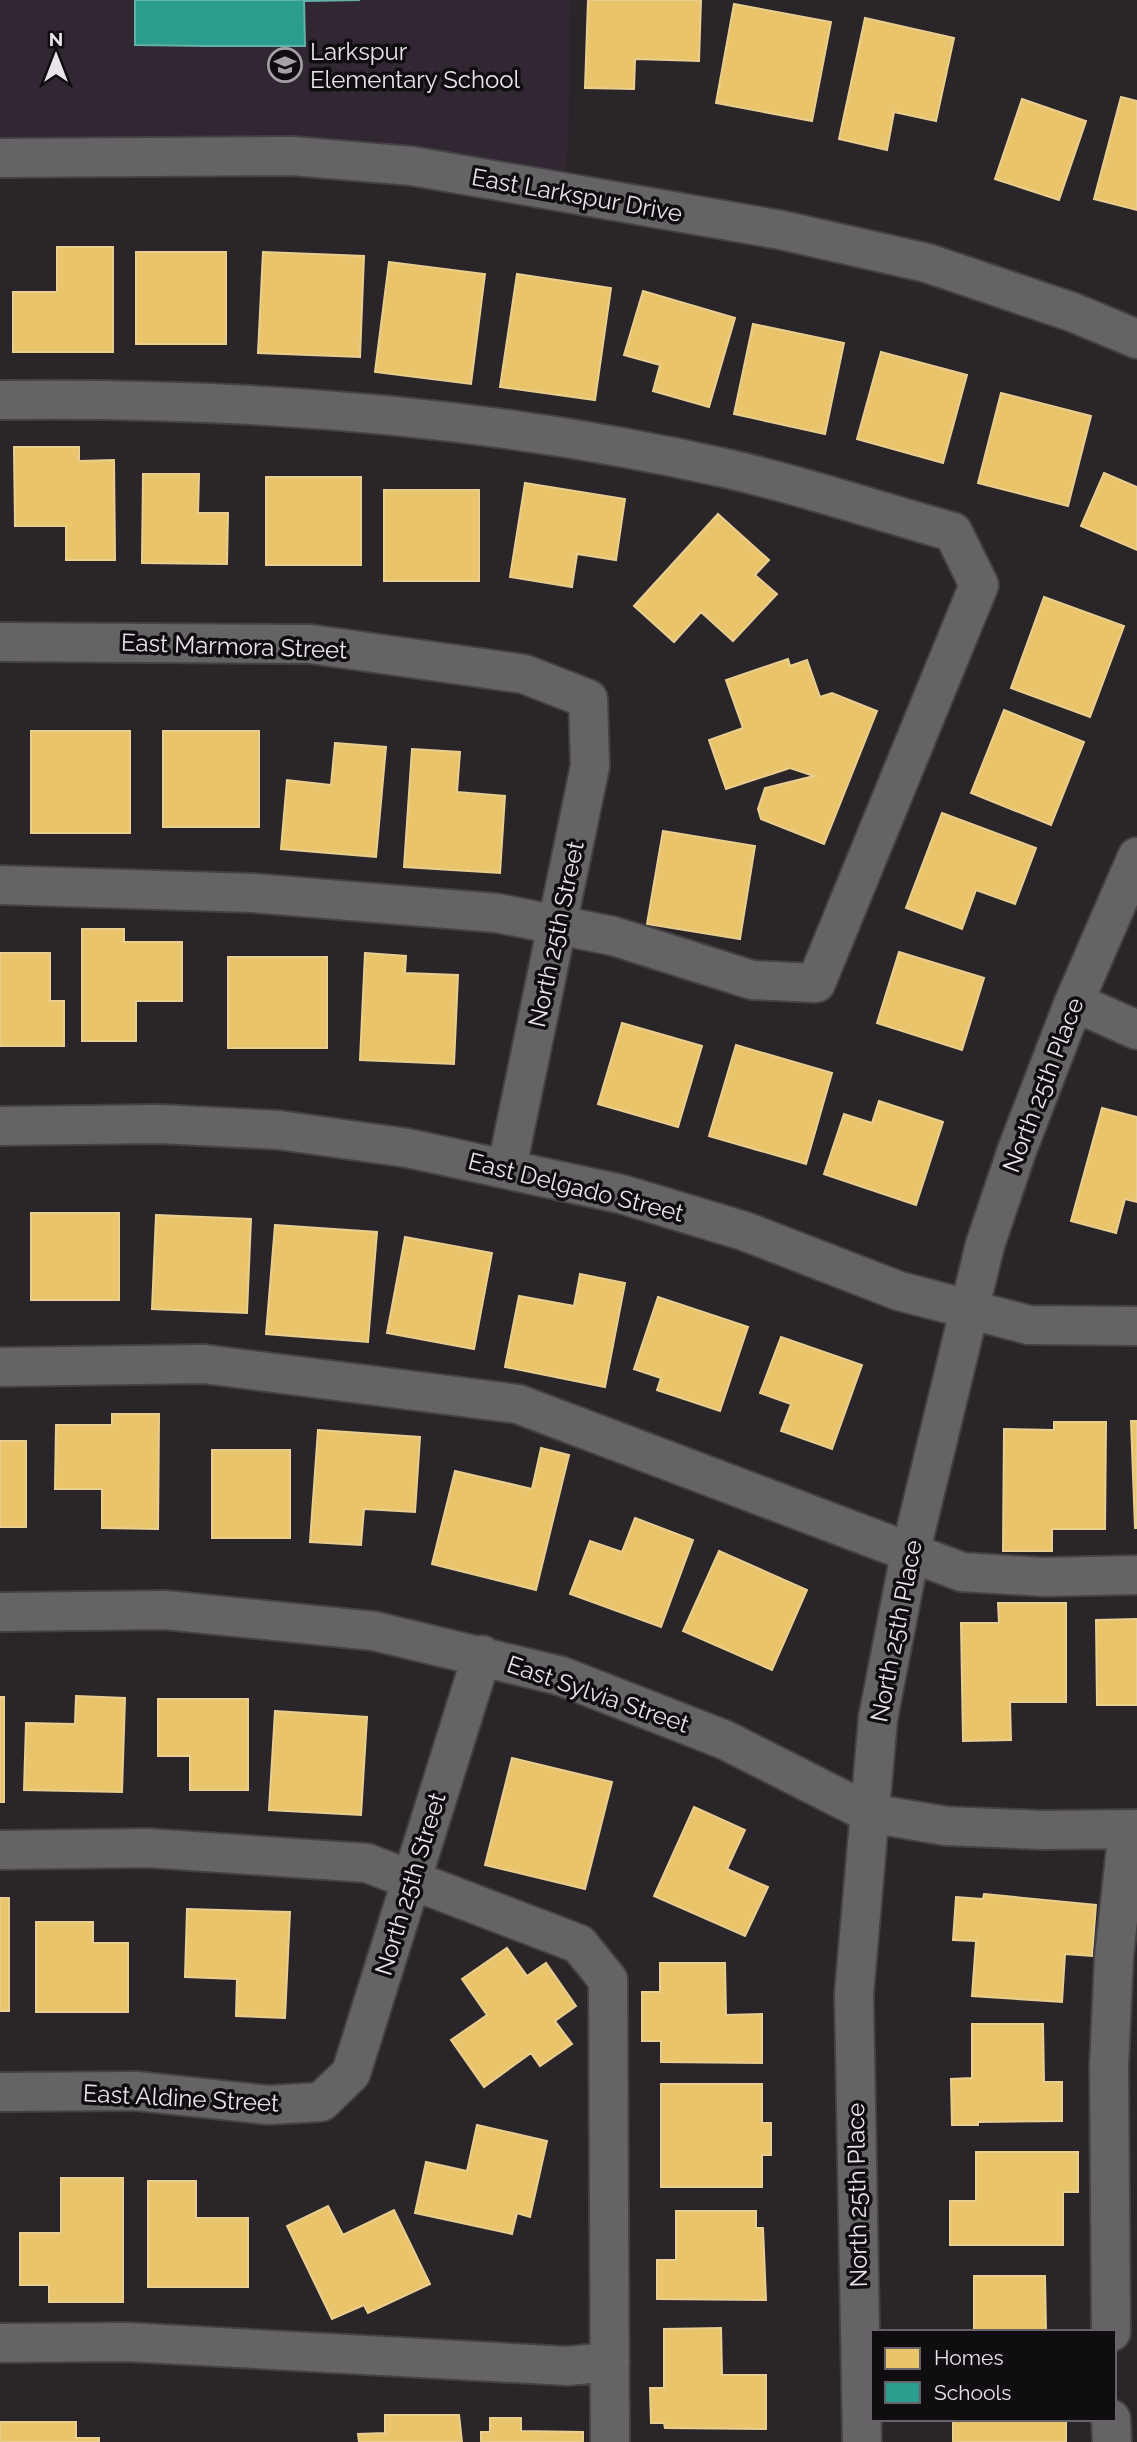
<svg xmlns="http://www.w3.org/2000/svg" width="1137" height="2442" font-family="Raleway,sans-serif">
  <rect width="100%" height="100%" fill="#292529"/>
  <!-- built -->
  <path fill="#312732" d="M0,0H570L569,130L564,192L412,166L0,158Z"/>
  <!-- homes -->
  <path fill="#e9c46a" stroke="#e9ce90" stroke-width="2" d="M588,0H701L699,61L635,59L634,89L585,88Z
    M734,4L831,22L812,121L716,103Z
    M865,18L954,38L936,121L894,112L887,150L839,139Z
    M1121,97L1137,101V210L1094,199Z
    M1022,99L1086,121L1059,200L995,179Z
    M57,247H113V352H13V292H57Z
    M136,252H226V344H136Z
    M263,252L364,256L360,357L258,353Z
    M389,262L485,274L471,384L375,372Z
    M517,274L611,288L595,400L500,387Z
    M643,291L735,318L709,407L653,391L660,365L624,355Z
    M753,324L844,343L825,434L734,414Z
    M881,352L967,375L943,463L857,439Z
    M1001,393L1091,416L1068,506L978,483Z
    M14,447H79V461L114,460L115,560H66V526H15Z
    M1104,473L1137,487V550L1081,526Z
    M143,474H199L198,513H228L227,564L142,563Z
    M266,477H361V565H266Z
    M525,483L625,499L616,560L577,554L572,587L510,577Z
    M384,490H479V581H384Z
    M718,514L769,560L755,575L777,594L733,641L701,612L674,642L634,606Z
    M1044,597L1124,626L1090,717L1011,688Z
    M788,659L790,666L807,660L820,697L832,693L877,711L824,844L761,819L758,809L765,788L814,776L790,768L726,789L709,740L743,728L726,680Z
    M1004,710L1084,742L1051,825L971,793Z
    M31,731H130V833H31Z
    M163,731H259V827H163Z
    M335,743L386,747L376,857L281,849L287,780L331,785Z
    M412,749L460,752L457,792L505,796L500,873L404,867Z
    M942,813L1036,848L1015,904L976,890L962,929L906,908Z
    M663,831L755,846L740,939L647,924Z
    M82,929H124V942H182V1001H136V1041H82Z
    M899,952L984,978L962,1050L877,1023Z
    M0,953H50V1001H64V1046H0Z
    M365,953L406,956L405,973L458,975L454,1064L360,1060Z
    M228,957H327V1048H228Z
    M622,1023L702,1046L678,1127L598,1104Z
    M736,1045L832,1073L806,1164L709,1136Z
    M879,1101L943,1122L916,1205L824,1174L844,1114L872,1123Z
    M1102,1108L1137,1117V1202L1125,1199L1116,1233L1071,1221Z
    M31,1213H119V1300H31Z
    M156,1215L251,1219L247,1313L152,1309Z
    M275,1225L377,1232L368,1342L266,1334Z
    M405,1237L492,1253L474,1349L387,1333Z
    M580,1274L625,1283L605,1387L505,1367L519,1296L574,1306Z
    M658,1297L748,1327L720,1411L657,1390L661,1378L634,1369Z
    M781,1337L862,1365L832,1449L781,1431L791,1404L760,1393Z
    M112,1414H159L158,1529L102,1528V1489H55L56,1425H112Z
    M1131,1421H1137V1528H1135Z
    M1054,1422H1106L1105,1529H1052V1551H1003L1004,1429L1054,1430Z
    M318,1430L420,1437L415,1512L364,1509L361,1545L310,1542Z
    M0,1441H26V1527H0Z
    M541,1448L569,1455L536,1590L432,1564L455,1471L532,1489Z
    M212,1450H290V1538H212Z
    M635,1518L693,1540L661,1627L570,1594L590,1541L622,1552Z
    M719,1551L807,1590L772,1670L683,1631Z
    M998,1603H1066V1702H1010L1011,1740L963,1741L961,1623H999Z
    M1137,1619V1705H1097L1096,1620Z
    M76,1696L125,1698L122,1792L24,1790L26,1723L75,1724Z
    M0,1697H4V1802H0Z
    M158,1699H248V1790H190V1756H158Z
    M275,1711L367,1717L361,1815L269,1810Z
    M512,1758L612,1782L585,1889L485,1865Z
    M694,1807L745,1830L727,1869L768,1887L745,1936L654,1896Z
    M984,1894L1096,1905L1092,1956L1065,1954L1062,2002L972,1996L976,1941L953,1940L956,1897L983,1899Z
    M0,1898H9V2011H0Z
    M187,1909L290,1912L285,2018L236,2016L237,1979L185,1977Z
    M36,1922H93V1943H128V2012H36Z
    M507,1948L527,1976L546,1963L576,2006L555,2021L572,2044L540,2066L531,2053L484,2087L451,2040L487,2015L462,1979Z
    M660,1963H725L726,2015L762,2014V2063L661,2062V2041H642V1992H660Z
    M972,2024H1043L1044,2082H1062V2121L978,2122V2125H952L951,2079L972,2078Z
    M661,2084H762V2123H771V2155H762V2187H661Z
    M477,2125L547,2141L530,2217L517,2213L512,2234L415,2213L426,2162L467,2171Z
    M976,2152H1078V2192H1063V2245H950V2201H976Z
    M61,2178H123V2302H49V2285H20V2233H61Z
    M148,2181H196V2218H248V2287H148Z
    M328,2206L343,2235L394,2210L430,2284L368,2313L364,2305L332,2319L287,2226Z
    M676,2211H756V2228H763L766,2300L657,2299V2260H676Z
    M974,2276H1045L1046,2332H952L974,2330Z
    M721,2328L722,2375H766V2429L665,2428L664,2423H651L650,2388H664V2329Z
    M385,2415H459L462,2442H359L358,2434L385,2433Z
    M490,2418H521V2431L583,2432V2442H481V2432H490Z
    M953,2419H1066V2442H953Z
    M0,2422H76V2438H99V2442H0Z"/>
  <!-- schools -->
  <path fill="#2a9d8f" stroke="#63b2aa" stroke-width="2" d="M135,0H360L304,1L305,46H207L135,45Z"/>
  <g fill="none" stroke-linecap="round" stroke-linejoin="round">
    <!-- minor casing -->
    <g stroke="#444145" stroke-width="42">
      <path id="minor" d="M0,158L292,156L412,166L781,230L927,263L1072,312L1137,339
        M0,400C245,397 490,415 729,469C804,486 878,511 953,532L979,585L816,983L752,980L613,936L497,913L253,893L0,885
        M0,642L310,644L524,674L588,699L590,766L507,1167
        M1074,1002L1137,1030
        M0,1126L159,1124L279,1130L407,1148L621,1194L744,1231L899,1291L1029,1325L1137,1326
        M0,1367L204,1364L518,1404L962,1572L1044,1577L1137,1575
        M0,1612L165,1610L374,1631L561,1676L725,1740L869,1813L946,1826L1043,1830L1137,1829
        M0,1850L148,1848L367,1863L579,1944L608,1980L610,2442
        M0,2092L136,2091L268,2105L321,2102L351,2073L482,1655
        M1111,2332L1109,2066L1114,1956L1128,1830
        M0,2343L127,2342L567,2366L610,2362
        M1111,2419L1112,2442
        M862,2442L854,1994L878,1718L910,1554L985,1245L1017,1150L1074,1002L1137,857"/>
    </g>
    <!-- minor -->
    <use href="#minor" stroke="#666366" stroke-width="38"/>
  </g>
  <!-- icons -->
  <defs>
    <g id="school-ring" transform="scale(1.75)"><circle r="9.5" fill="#100d11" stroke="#a6a1a6" stroke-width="1.5"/><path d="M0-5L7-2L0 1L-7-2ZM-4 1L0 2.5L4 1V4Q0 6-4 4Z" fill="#a6a1a6"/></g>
  </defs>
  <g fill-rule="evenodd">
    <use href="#school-ring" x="285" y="65"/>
  </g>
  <g text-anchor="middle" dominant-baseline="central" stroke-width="7" stroke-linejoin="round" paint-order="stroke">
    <!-- poi labels -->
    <g font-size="24" fill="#e9e4ea" stroke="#100d11" text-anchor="start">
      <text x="310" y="51">Larkspur<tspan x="310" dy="28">Elementary School</tspan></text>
    </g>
    <!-- street labels -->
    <g font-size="24" fill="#e9e4ea" stroke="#100d11">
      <text transform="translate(577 195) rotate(10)">East Larkspur Drive</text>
      <text transform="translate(234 646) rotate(2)">East Marmora Street</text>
      <text transform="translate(556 934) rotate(-78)">North 25th Street</text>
      <text transform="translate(1043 1085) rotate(-69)">North 25th Place</text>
      <text transform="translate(576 1187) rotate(14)">East Delgado Street</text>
      <text transform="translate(896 1631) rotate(-79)">North 25th Place</text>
      <text transform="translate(598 1694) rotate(19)">East Sylvia Street</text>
      <text transform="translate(410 1884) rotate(-73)">North 25th Street</text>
      <text transform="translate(181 2098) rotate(3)">East Aldine Street</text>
      <text transform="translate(857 2195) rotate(-91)">North 25th Place</text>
    </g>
  </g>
  <!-- legend -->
  <rect x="871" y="2330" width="245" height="91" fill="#100d11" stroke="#676368" stroke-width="2"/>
  <rect x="885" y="2348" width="35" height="21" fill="#e9c46a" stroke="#676368" stroke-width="2"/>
  <text x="934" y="2365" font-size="21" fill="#e9e4ea">Homes</text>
  <rect x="885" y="2382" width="35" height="21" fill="#2a9d8f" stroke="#676368" stroke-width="2"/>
  <text x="934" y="2400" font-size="21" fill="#e9e4ea">Schools</text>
  <!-- north arrow -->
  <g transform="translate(56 56)" stroke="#100d11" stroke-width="5" paint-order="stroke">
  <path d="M0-5L12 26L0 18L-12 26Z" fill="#e9e4ea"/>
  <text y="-10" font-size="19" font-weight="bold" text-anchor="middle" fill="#e9e4ea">N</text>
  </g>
</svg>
